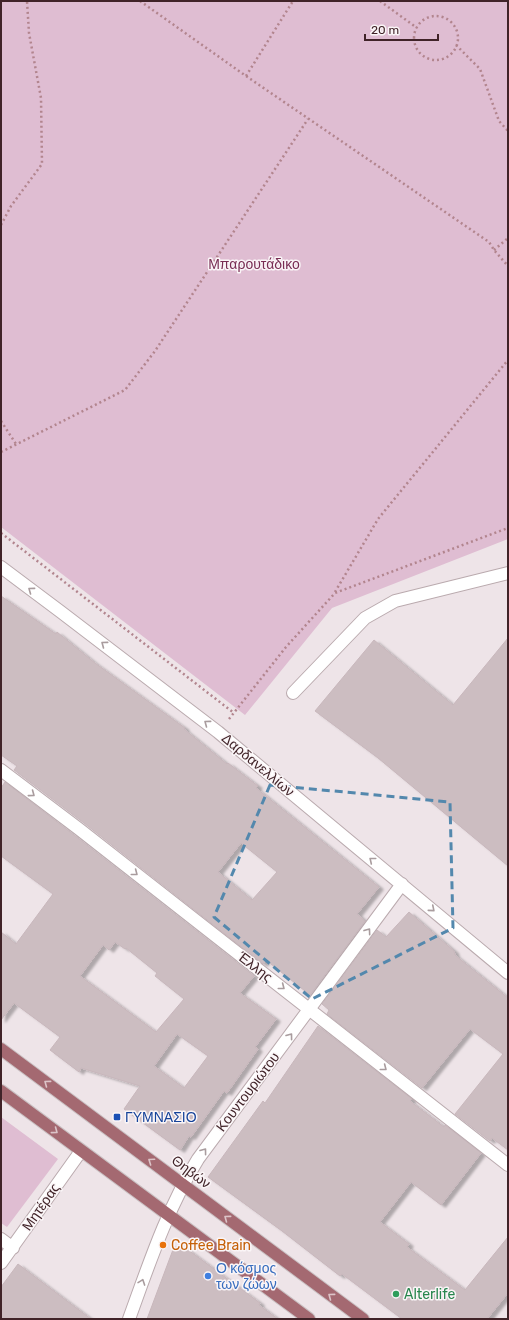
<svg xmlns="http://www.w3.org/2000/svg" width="509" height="1320" font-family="Rubik,sans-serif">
  <defs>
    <filter id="shadow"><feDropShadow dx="4.5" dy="2.5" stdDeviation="1" flood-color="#0004"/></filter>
  </defs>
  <rect width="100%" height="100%" fill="#eee4e8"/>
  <!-- green -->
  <path fill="#dfbdd2" d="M1,1H508V539L332,608L245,715L1,527Z
    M1,1117L58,1159L7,1227L1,1223Z"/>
  <!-- building -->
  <path fill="#ccbdc1" stroke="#c8b7bc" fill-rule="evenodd" filter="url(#shadow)" d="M1,596L56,634L57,632L95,663L185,728L184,729L227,764L228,763L258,786L256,788L379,887L357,914L365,921L310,995L266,960L263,964L84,823L14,770L17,766L1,755ZM241,843L277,872L252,900L218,872Z
    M508,638V866L378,758L315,711L374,640L453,705Z
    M5,782L74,835L254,976L240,993L276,1019L255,1047L258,1049L227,1093L224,1091L191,1137L189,1136L180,1150L124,1109L140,1086L81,1068L79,1072L50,1050L60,1037L14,1003L1,1020V932L16,944L53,894L1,856V788ZM115,942L125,949L126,948L157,973L155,976L184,999L156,1032L80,976L103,945L109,950ZM177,1034L208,1056L184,1088L154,1066Z
    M409,912L454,951L455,955L508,998V1150L492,1138L490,1141L455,1114L503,1054L470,1029L422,1088L327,1014L329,1010L322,1004L377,930L386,937Z
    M318,1026L412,1099L410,1101L444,1127L445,1125L481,1153L441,1205L411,1182L380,1222L409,1244L407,1247L465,1290L508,1237V1293L487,1319H402L342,1274L340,1276L282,1231L208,1177L263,1101L265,1103Z
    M174,1247L187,1249L260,1303L259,1305L278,1319H147Z
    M18,1264L91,1319H1V1287Z"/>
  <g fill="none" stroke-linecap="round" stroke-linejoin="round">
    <!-- minor casing -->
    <g stroke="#baaaae" stroke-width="14">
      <path id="minor" d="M1,567L61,612L218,732L508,973
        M293,693L365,618L395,601L508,573
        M1,770L79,829L508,1165
        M1,1239L13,1248
        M1,1263L81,1151
        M129,1319C149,1264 167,1209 198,1159L402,884"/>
    </g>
    <!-- major casing -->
    <g stroke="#cac1c3" stroke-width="14">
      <path id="major" d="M1,1049L363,1319
        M1,1091L309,1319"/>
    </g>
    <!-- path -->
    <path stroke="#b2858e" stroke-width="2.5" stroke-dasharray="2 3" stroke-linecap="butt" d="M140,1L246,76L489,242L494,250L508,266
      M380,1L417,28
      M414 38a22 22 0 1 1 44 0a22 22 0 1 1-44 0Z
      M456,45L480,69L499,121L508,131
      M246,76L293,1
      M1,225L11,206L42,164L41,98L29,33L27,1
      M494,250L508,238
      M1,421L16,444
      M1,452L125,390L155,351L308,119
      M1,533L234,713
      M335,592L378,519L508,360
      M229,719L286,647L335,593L508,528"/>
    <!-- minor -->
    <use href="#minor" stroke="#fff" stroke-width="12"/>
    <!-- major -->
    <use href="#major" stroke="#a46971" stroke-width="12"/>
  </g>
  <!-- one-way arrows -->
  <defs><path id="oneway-chevron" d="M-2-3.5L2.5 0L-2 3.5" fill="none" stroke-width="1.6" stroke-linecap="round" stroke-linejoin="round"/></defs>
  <g stroke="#a99c9e">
    <use href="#oneway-chevron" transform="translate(31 590) rotate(-144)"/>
    <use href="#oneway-chevron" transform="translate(104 644) rotate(-143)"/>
    <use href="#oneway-chevron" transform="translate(207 723) rotate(-143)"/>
    <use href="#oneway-chevron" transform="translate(32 794) rotate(37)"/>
    <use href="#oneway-chevron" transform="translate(372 860) rotate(-141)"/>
    <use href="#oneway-chevron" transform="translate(135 873) rotate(38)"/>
    <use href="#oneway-chevron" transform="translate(432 909) rotate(40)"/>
    <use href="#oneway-chevron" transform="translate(368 931) rotate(-54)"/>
    <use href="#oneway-chevron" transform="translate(282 987) rotate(38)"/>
    <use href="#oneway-chevron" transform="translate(290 1036) rotate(-53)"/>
    <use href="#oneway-chevron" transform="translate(384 1068) rotate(38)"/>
    <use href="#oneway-chevron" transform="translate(204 1151) rotate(-53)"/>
    <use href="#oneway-chevron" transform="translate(142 1282) rotate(-70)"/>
  </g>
  <g stroke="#dcc4c8">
    <use href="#oneway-chevron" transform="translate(47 1083) rotate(-143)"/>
    <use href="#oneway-chevron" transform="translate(55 1131) rotate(37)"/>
    <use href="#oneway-chevron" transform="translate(151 1161) rotate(-145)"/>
    <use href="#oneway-chevron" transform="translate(227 1218) rotate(-143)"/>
    <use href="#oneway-chevron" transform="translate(331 1296) rotate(-143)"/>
  </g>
  <!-- marked area -->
  <path fill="none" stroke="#5388ad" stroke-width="3" stroke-dasharray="8 5" stroke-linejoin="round" d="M270,785L450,802L453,928L312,999L214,917Z"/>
  <!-- markers -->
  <rect fill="#1a4fb4" stroke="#faf5f7" stroke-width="1.5" x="113" y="1113" width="8" height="8" rx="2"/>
  <circle fill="#e8710a" stroke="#faf5f7" stroke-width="1.5" cx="163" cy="1245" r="4"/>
  <circle fill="#3f7fe0" stroke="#faf5f7" stroke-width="1.5" cx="208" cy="1276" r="4"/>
  <circle fill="#2e9e5b" stroke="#faf5f7" stroke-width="1.5" cx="396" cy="1294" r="4"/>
  <g text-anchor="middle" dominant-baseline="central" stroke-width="3" stroke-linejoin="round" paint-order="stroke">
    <!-- park labels -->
    <g font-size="14" fill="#782c53" stroke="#faf5f7">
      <text x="254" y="264">Μπαρουτάδικο</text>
    </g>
    <!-- street labels -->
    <g font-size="14" fill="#402328" stroke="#faf5f7">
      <text transform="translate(258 765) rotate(40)">Δαρδανελλίων</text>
      <text transform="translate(255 967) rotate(38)">Έλλης</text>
      <text transform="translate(248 1092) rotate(-53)">Κουντουριώτου</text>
      <text transform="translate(191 1172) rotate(37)">Θηβών</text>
      <text transform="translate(41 1207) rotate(-55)">Μητέρας</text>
    </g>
    <!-- transit labels -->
    <g font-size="14" fill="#164399" stroke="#faf5f7" text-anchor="start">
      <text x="125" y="1117">ΓΥΜΝΑΣΙΟ</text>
    </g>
    <!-- food labels -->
    <g font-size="14" fill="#c56008" stroke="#faf5f7" text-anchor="start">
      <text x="171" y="1245">Coffee Brain</text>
    </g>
    <!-- shop labels -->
    <g font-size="14" fill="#366cbe" stroke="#faf5f7" text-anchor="start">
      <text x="216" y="1268">Ο κόσμος<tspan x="216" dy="16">των ζώων</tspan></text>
    </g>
    <!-- leisure labels -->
    <g font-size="14" fill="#27864d" stroke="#faf5f7" text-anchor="start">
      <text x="404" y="1294">Alterlife</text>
    </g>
  </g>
  <!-- border -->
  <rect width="509" height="1320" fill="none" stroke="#402328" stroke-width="4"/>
  <!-- scale -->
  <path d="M365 34v6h73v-6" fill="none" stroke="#402328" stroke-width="2"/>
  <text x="371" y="34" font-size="12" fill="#402328" stroke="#faf5f7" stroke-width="3" paint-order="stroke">20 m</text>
</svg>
